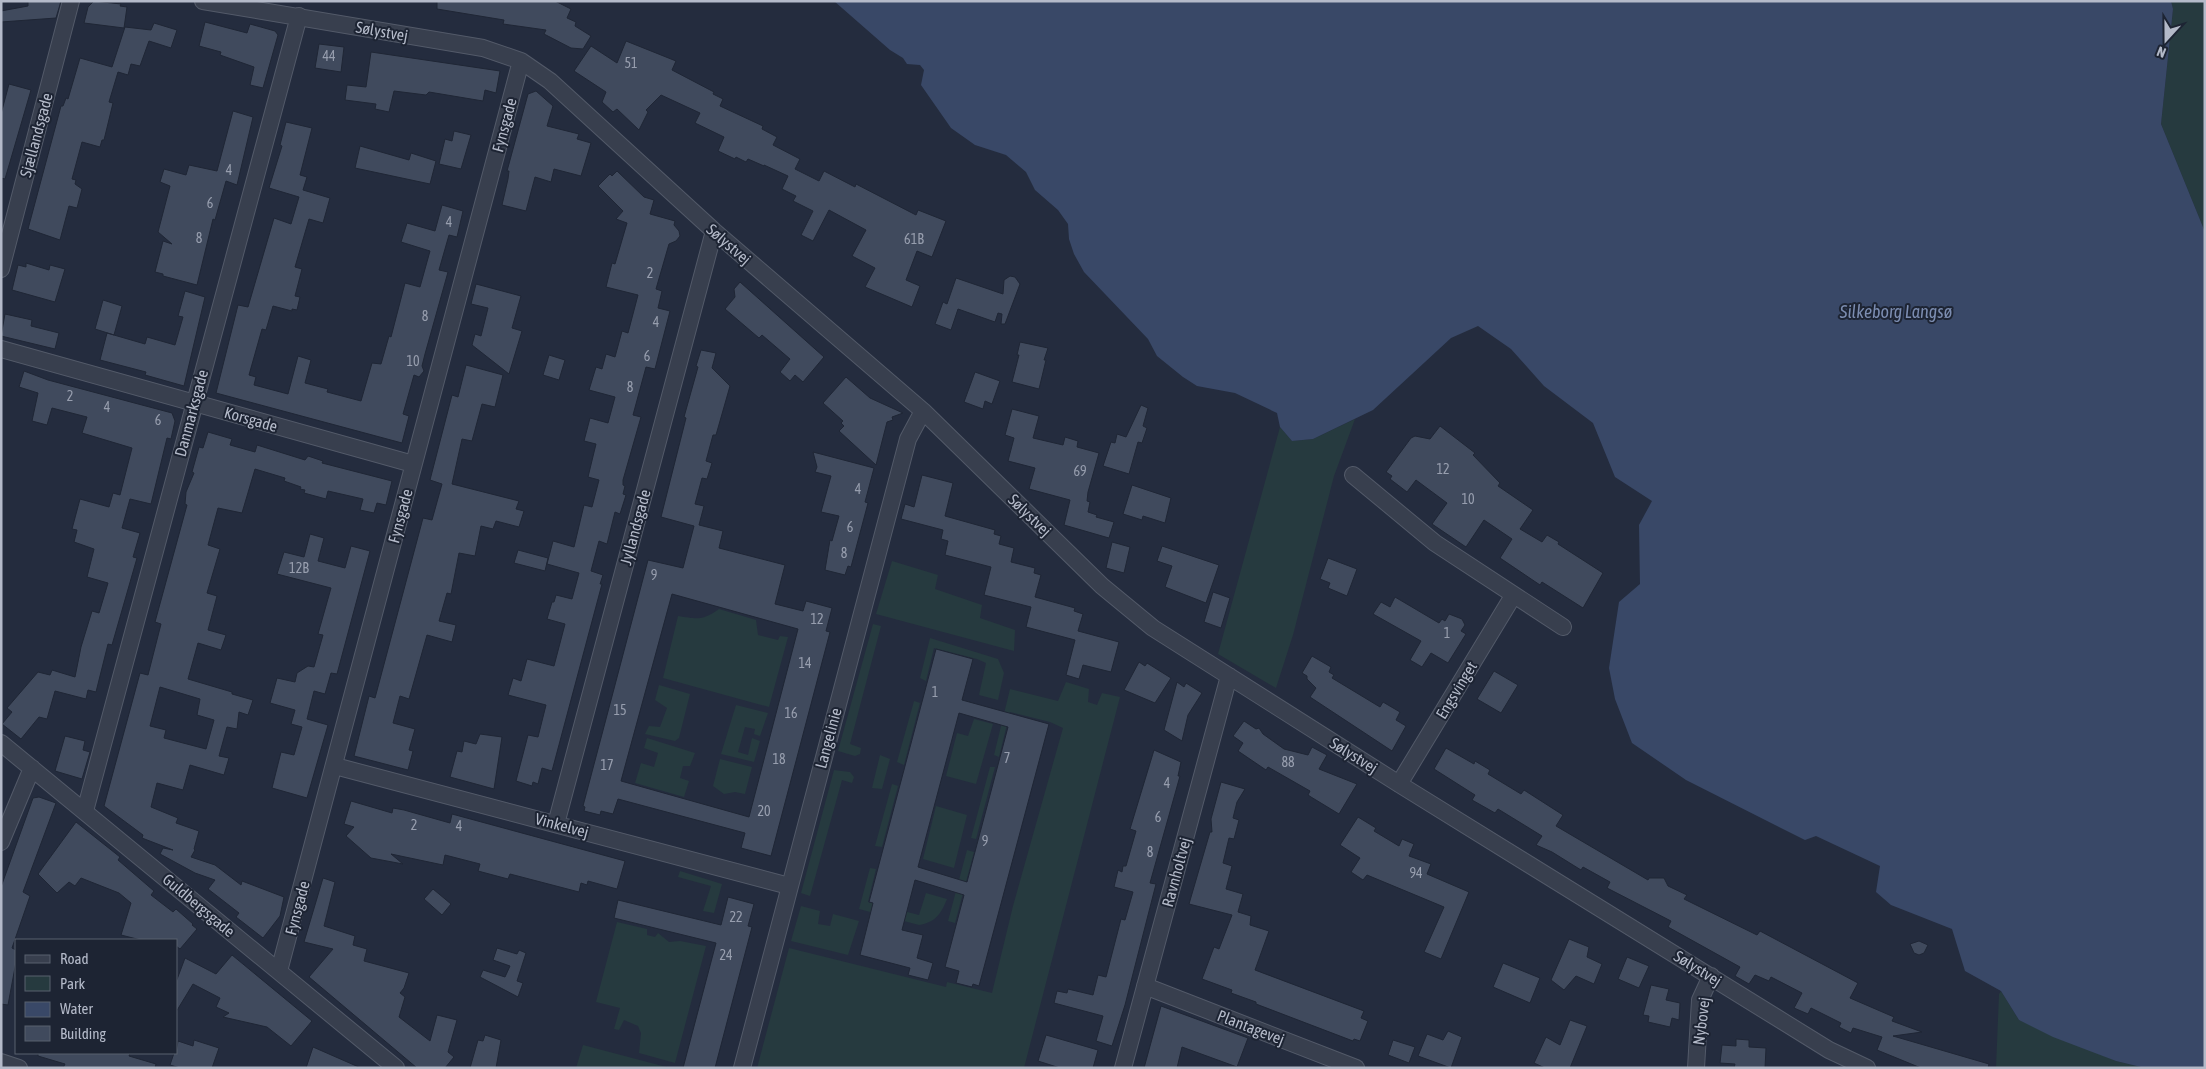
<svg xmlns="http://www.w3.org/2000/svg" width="2206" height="1069" font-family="'Asap Condensed',sans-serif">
  <rect width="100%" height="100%" fill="#242c3e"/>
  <!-- green -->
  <path fill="#263a3f" d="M2171,1H2205V232L2161,124L2173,9Z
    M1355,419L1334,476L1293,635L1276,688L1218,654L1280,427L1292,441L1313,439Z
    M892,561L938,575L935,589L982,605L980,618L1015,630L1014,651L876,614Z
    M719,609L756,620L758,635L778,640L780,636L788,637L769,707L663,678L678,616C698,619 702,621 719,609Z
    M873,624L881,626L850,744L861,748L860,754L855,756L838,751Z
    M930,638L998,659L1004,673L998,700L979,695L986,663L977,659L934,648L926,681L920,678Z
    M1066,682L1089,689L1088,702L1097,705L1102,693L1120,697L1024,1068H757L789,948L946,987L947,982L992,993L1013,906L1063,728L1050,722L1010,712L999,757L994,755L1010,689L1058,701Z
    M659,685L690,694L679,738L675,741L645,734L649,726L660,727L667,708L655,700Z
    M914,701L920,703L904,765L897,762Z
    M736,705L768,713L760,736L754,734L755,729L745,727L738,752L748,755L752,738L760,741L754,762L721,754Z
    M974,719L993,724L976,784L946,776L957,733L968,736Z
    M647,738L695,753L690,766H683L680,778L689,781L684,797L635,783L641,763L654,767L658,753L644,748Z
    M880,755L890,759L882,789L872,788Z
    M720,759L752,767L745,794L735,792L724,794L713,786Z
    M990,767H995L976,839L971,838Z
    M834,770L850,772L854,777L852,783L842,780L810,896L801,893Z
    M892,784L898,786L882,847L875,846Z
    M936,806L967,815L954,868L923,859Z
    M967,850L974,852L955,923L948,921Z
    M870,868L876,869L868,902L919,915L926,893L947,899C941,914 936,922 919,925L859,909Z
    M680,871L722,884L714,913L703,911L711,886L678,877Z
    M801,906L820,911L818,924L830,926L833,914L859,921L848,955L791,941Z
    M617,922L647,929V935L655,937L658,933L669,942L680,941L706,946L675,1063L639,1053L641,1033L638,1026L624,1020L619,1030L614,1029L620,1008L596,1002Z
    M2001,991L2019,1020L2116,1061L2145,1068H1996L1999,994Z
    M583,1045L670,1068H576Z"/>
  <!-- water -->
  <path fill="#394867" d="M834,1H2171L2173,9L2161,124L2205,232V1068H2145L2116,1061L2053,1037L2019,1020L2001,991L1965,971L1952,929L1891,905L1876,892L1880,866L1816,836L1805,840L1686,780L1632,743L1615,699L1609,668L1619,602L1640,584L1639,525L1652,501L1615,477L1593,423L1544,386L1511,349L1478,326L1451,338L1373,410L1313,439L1292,441L1280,427L1277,413L1235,393L1197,386L1183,377L1157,356L1148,339L1084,272L1074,254L1069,239L1068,224L1058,210L1035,190L1026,172L1006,155L975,145L951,128L921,85L924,70L920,65L907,64L903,58L890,50Z"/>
  <!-- building -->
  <path fill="#404a5d" stroke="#1f2635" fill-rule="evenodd" d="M28,1H61L56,18L1,22V11L28,6Z
    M94,1L121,4L120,6L127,7L124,28L84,23L88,7Z
    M437,1H555L571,9L567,18L576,22L575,26L591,36L583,49L571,48L544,34L546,30L503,24L504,20L437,9Z
    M205,22L247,33L250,24L275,31L278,35L263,88L250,85L254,67L220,55L221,52L199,46Z
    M154,23L177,30L171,48L149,41L140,66L131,64L128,75L118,72L109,102L113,103L104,140H102L100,147L82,142L72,179L76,180L75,184L82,189L77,208L69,206L60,240L28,229L61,106H63L66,98L68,99L80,58L112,67L125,27L151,30Z
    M626,41L676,61L672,70L714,92L713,94L723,99L720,106L763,126L762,129L777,137L773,145L800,159L795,169L819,181L824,171L855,187L856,184L916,215L918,210L946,221L932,257L917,251L906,280L920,286L912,307L865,287L875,268L852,256L866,230L829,210L813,241L801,235L813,211L793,201L796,196L782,189L788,176L764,165V166L748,159L746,162L736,157L735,159L718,151L724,137L695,123L700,113L661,95L646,110L648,112L639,130L617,109L613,112L602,102L606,92L574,71L591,46L617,63Z
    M319,44L344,47L341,72L315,68Z
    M371,52L500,71L496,93L485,90L483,101L429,92L426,95L394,91L389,112L375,109L376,104L345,100L347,85L366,87Z
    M9,84L31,90L5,179L1,178V114Z
    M536,91L553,106L547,126L579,134L577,139L591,143L581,176L554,169L551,182L535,177L526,211L502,205L508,179L509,171H507L528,94Z
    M233,111L253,117L237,185L226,181L215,220L213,219L197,285L163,276V274L155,272L163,241L172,244L158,232L170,186L160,182L164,169L186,175L189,165L217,171Z
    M286,122L312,128L300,175L307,177L303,190L330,198L323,223L309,219L295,267L302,269L295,296L300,297L297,310L292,309V311L273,306L266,330L262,329L249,375L256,377L254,385L288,394L298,356L311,360L305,383L328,389L327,392L361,401L372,363L381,364L389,336L391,337L405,283L420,287L430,251L401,242L407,223L435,231L442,205L463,211L457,237L449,235L439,270L448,272L425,354L422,366L424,371L419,377L414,375L403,414L409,416L402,443L216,393L238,305L248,307L274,218L291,224L299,197L269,188L282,146L280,145Z
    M454,131L471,135L461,169L439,164L445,139L452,141Z
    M360,146L409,160L411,153L436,161L430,184L355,168Z
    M617,171L644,197L654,200L650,214L675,221L674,225L679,231L680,236L676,241L669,244L656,289L662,291L658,308L670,311L655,369L646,367L633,415L641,417L623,480V485L625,486L623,494L626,495L620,514L615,512L607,544L599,541L591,571L603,575L600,584H602L552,771L542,768L538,784L533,782L532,786L516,781L528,735L538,737L546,705L508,695L513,678L521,681L527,659L554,666L565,624L547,619L552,602H554L556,595L572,599L579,573L547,564L553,541L574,547L584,505L592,507L599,480L588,477L596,444L584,441L590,418L608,423L615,397L589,390L596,367L602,369L606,354L615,357L622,331L628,333L638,295L606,287L612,263L615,264L627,223L616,219L623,211L598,186L610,174L612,176Z
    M26,263L49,270L50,265L65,269L55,302L12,290L18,265L26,267Z
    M1010,276L1015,277L1020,284L1005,324H1001L1002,314L998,313L995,322L958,309L951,330L935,324L943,302L947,304L956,278L1003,294L1004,280Z
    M740,282L824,357L803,382L795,375L790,381L780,372L790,359L762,335L759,338L725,309L735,297L734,289Z
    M476,284L521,296L512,328L522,331L509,374L472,345L475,334L481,336L488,308L471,304Z
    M185,291L205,297L184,386L145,375L146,372L100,360L107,333L145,344L147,337L175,345L183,317L178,316Z
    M103,300L122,306L114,335L95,329Z
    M5,314L32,320L31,326L59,333L55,349L1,336Z
    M1020,342L1048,348L1044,360H1046L1039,389L1012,382L1019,355H1017Z
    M701,350L716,353L712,368L730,386L716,435H713L706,461L712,463L707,479L702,478L695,504L704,506L699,525L723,531L719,548L785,565L775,604L803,611L806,601L832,608L826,631L830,632L771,856L741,848L745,833L618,799L613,814L601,811L600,815L584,811L585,807L583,806L648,560L683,568L694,526L661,517L686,418L684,417L698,367L696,366ZM672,594L798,629L749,817L621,781Z
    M549,355L565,360L559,380L543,375Z
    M466,365L503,375L495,407L482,404L472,441L462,439L452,484L519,501L516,509L524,511L519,527L496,521L493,529L481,526L475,556L459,553L451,594L447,593L439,621L456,625L452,642L427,635L409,699L400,696L393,723L415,729L409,750L413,751L408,770L354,756L369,696L375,698L423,518L432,520L442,484L430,480L452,395L458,397Z
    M24,371L48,380L172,413L175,421L171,439L167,438L151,504L130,499L122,528L140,533L133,557L137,558L112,645L108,644L96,692L88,690L86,699L55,691L47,719L39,717L21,739L2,724L12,712L7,708L38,672L50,675L52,670L75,677L81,647L92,611L99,613L108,583L87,577L94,549L74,542L77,530L72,529L80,499L109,507L113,493L120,495L132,448L82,433L87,417L52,408L47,425L32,421L38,393L19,387Z
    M975,372L1000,381L992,404L985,401L983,409L964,402Z
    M846,377L870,398L903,413L892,417L893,420L887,422L876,465L839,431L844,426L841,423L843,421L823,403Z
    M1141,405L1148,408L1143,426L1147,428L1142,443L1138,442L1129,474L1103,466L1111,442L1115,443L1117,434L1126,437Z
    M1012,409L1039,416L1033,438L1063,445L1065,437L1078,441L1077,447L1099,453L1088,492L1087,501L1090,502L1088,512L1097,515L1096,517L1114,522L1109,538L1064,525L1070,500L1029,489L1035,468L1008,461L1014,438L1005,435Z
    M1440,426L1475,453L1473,455L1500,483L1498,486L1533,510L1520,529L1542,542L1547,535L1559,542L1558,544L1603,573L1583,608L1542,582L1540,585L1500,558L1512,539L1484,520L1466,547L1432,524L1447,503L1416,480L1407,492L1390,479L1392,476L1386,472L1411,438L1415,436L1430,439Z
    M208,432L232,439L230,445L255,452L257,445L305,460L308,456L323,461L322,463L392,481L386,505L377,503L374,513L360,510L363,499L328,491L326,499L304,493L305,490L300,489L301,487L284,481L285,478L255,469L242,513L218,508L208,545L220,549L207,593L217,596L208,630L226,635L221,650L198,643L188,679L232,692V694L253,700L248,715L239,712L237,729L227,727L219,756L229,758L224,775L190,765L183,790L157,783L151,807L178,818L176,823L199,831L194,849L195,850L191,857L215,865L241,885L242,881L284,897L280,916L263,938L236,917L239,913L208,889L215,880L195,873L160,854L163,848L173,850L142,838L143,835L104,806L140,673L148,675L161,624L155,622L187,505L185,504L186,492L194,473L192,472L199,447L203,448ZM160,687L200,699L197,715L214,720L206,749L164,738L166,730L150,726Z
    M813,452L874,468L865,502L868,503L851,567L848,566L845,575L825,570L830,540L832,541L839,516L821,512L831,476L815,472L817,467Z
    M922,475L953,483L945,516L995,530L994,534L1001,536L999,544L1014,548L1011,562L1035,568L1034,573L1041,575L1035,597L1075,608L1074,611L1083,614L1078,631L1119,642L1111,672L1083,665L1079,679L1066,675L1075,640L1026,627L1031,607L984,595L991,567L945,555L948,541L941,539L943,530L901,519L905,504L914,507Z
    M1132,485L1171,498L1165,523L1143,516L1142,520L1123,514Z
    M310,534L324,538L318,561L345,568L351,546L370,551L337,674L331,673L325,694L314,691L307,719L328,725L307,798L272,788L281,752L294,755L302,727L291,724L295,710L270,703L277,678L295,682L297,673L308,666L314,667L323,635L318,634L331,588L277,574L284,552L304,557Z
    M1112,542L1130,547L1124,573L1106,568Z
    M1162,546L1219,565L1206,603L1165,587L1172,566L1157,561Z
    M518,550L548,558L545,571L514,563Z
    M1328,558L1357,569L1347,596L1328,588L1330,583L1320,579Z
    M1213,592L1230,598L1221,628L1204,622Z
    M1395,597L1439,623L1442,619L1445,621L1449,614L1462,619L1465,625L1461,631L1466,634L1448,663L1431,653L1422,667L1410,660L1421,641L1373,614L1381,602L1390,607Z
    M936,649L973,659L962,700L1049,724L979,986L973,984L972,987L956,983L959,971L945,967L964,895L915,880L902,930L923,935L917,958L933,963L928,980L908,975L910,968L860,955L873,903L869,902ZM959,713L1008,727L967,882L918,867Z
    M1312,656L1331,667L1329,672L1334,675L1332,678L1380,707L1383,702L1400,712L1396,720L1406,726L1392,751L1310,697L1316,688L1307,679V676L1302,673Z
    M1139,662L1145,666L1147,663L1171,678L1155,703L1124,690Z
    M1494,671L1518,685L1501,713L1477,699Z
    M1177,682L1184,687L1186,683L1202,693L1188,715L1182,741L1164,730Z
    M1244,721L1256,729L1259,728L1263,734L1284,749L1308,755L1312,747L1327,755L1319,769L1357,784L1339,814L1311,797L1308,795L1310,791L1268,767L1266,770L1238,751L1243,743L1233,736Z
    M480,734L502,737L494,789L450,777L457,751L462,752L464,741L476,744Z
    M65,736L85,741L83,750L90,752L82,779L55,771Z
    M1446,748L1474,764L1475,761L1490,770L1488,774L1521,794L1524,790L1563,815L1556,826L1648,880L1649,878H1664L1668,886L1687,895L1684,899L1757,935L1760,931L1858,983L1850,998L1894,1017L1892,1021L1922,1032L1893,1036L1989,1064L1988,1068H1921L1877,1050L1882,1037L1853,1028L1851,1033L1839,1027L1841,1023L1811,1008L1808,1014L1794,1008L1802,993L1771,977L1769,981L1755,975L1749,984L1735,976L1740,967L1668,927L1671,921L1607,888L1610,882L1583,867L1581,870L1552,852L1536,845L1542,836L1498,809L1495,813L1472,800L1475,795L1434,769Z
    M1154,750L1181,762L1178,776H1180L1150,883L1156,884L1125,1005L1112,1046L1096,1041L1103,1016L1054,1003L1057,991L1067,993L1068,989L1093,995L1098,975L1106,977L1121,919L1125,920L1133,892L1114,887L1118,870L1122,872L1123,866H1126L1136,831L1130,829Z
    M1221,782L1245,789L1237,802L1233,818L1239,820L1234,839L1229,838L1223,863L1232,866L1226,889L1243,894L1238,912L1251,916L1250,925L1269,931L1255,970L1364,1011L1361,1018L1368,1021L1360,1041L1354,1039L1353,1041L1256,1004V1002L1231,993L1232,990L1202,979L1214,947L1219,949L1232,915L1189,904L1210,832H1212L1211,819Z
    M39,797L56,803L23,892L30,896L12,948L16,950V962L8,1005L1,1004V887L33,798Z
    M351,801L392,813L393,808L404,810L450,823L452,814L625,861L617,889L588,881L587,885L581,883L579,892L510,874L508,879L478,871L480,864L445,855L443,865L391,854L403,864L371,858L346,836L354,827L344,824Z
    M1358,817L1376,828L1374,831L1399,846L1402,839L1414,844L1409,856L1431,864L1427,874L1469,892L1441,959L1424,952L1444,907L1367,875L1363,880L1351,872L1360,858L1340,845Z
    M76,822L120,857L118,860L154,891L151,895L173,912L176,909L193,924L192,925L197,929L180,949L176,946V940H141L121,935L131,903L119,893L81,878L75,886L69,882L57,893L38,874Z
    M323,878L335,882L324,926L355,936L353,945L367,949L364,961L409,973L404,988L400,993L405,997L399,1017L430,1041L437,1015L457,1020L448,1052L454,1057L445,1068H417L309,977L333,949L304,942Z
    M433,889L451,904L442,915L424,899Z
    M728,897L754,904L748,926L752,927L715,1068H683L716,943L614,918L618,900L721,925Z
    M1569,939L1589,947L1587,957L1602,964L1594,984L1576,976L1564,990L1551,980Z
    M1919,941L1928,945L1924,953L1919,955L1914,953L1910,944Z
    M497,948L517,954L519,950L526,953L517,981L523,983L518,997L480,977L483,970L505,977L510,966L493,960Z
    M232,955L312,1021L291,1046L267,1027L223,1017L229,1013L216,1007L220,998L193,984L176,1012V982L185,958L216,974Z
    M1627,957L1649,966L1639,988L1618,979Z
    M1503,963L1540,978L1530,1003L1493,987Z
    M1651,985L1669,989L1666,1000L1680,1003L1679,1020L1672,1018L1670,1027L1648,1022L1649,1016L1643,1015Z
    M1161,1006L1248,1038L1237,1067L1182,1047L1177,1068H1144Z
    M1570,1020L1587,1026L1570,1068H1545L1534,1063L1546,1037L1560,1045Z
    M1448,1031L1462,1037L1451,1068L1418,1056L1427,1034L1443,1040Z
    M485,1035L501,1040L496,1068H470L478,1040L483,1041Z
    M1046,1035L1098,1050L1093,1068H1060L1038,1061Z
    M1736,1039L1749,1040V1047L1766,1048L1765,1068H1734L1735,1064L1720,1063L1722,1045L1736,1046Z
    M194,1040L219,1048L212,1068H180L170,1065L174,1053H176L178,1041L193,1046Z
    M1393,1040L1415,1047L1409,1063L1388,1055Z
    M313,1047L361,1068H306Z
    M38,1053H130L129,1056L156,1064L155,1068H63L65,1064L38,1056Z"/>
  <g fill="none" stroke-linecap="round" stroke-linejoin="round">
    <!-- minor casing -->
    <g stroke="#535a69" stroke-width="18">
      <path id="minor" d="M203,1L483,48L521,61L550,81L714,231L923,411L1102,586L1153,628L1399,784L1829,1050L1867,1068
        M1,269L71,1
        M1,349L413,464
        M1353,475L1435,543L1563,627
        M1,743L396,1068
        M335,766L789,886
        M1399,784L1513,596
        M85,811L299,16
        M556,824L714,231
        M1,842L32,768
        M279,971L521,61
        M1145,986L1356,1068
        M1,1062L19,1068
        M742,1068L908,439L923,411
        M1123,1068L1229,676
        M1696,1068L1700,1000L1711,976"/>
    </g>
    <!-- minor -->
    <use href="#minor" stroke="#383f4e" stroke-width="16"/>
  </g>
  <g text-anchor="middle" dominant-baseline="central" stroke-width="4" stroke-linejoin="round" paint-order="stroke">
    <!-- number labels -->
    <g font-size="14" fill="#979eae">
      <text x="329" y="56">44</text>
      <text x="631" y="63">51</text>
      <text x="229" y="170">4</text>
      <text x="210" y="203">6</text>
      <text x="449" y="222">4</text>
      <text x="199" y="238">8</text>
      <text x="914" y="239">61B</text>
      <text x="650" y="273">2</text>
      <text x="425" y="316">8</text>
      <text x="656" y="322">4</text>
      <text x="647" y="356">6</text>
      <text x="413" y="361">10</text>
      <text x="630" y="387">8</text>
      <text x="70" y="396">2</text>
      <text x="107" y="407">4</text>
      <text x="158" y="420">6</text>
      <text x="1443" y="469">12</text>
      <text x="1080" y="471">69</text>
      <text x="858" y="489">4</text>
      <text x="1468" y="499">10</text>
      <text x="850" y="527">6</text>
      <text x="844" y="553">8</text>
      <text x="299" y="568">12B</text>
      <text x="654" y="575">9</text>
      <text x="817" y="619">12</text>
      <text x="1447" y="633">1</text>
      <text x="805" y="663">14</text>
      <text x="935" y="692">1</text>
      <text x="620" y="710">15</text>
      <text x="791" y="713">16</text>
      <text x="1007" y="758">7</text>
      <text x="779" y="759">18</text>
      <text x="1288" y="762">88</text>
      <text x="607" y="765">17</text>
      <text x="1167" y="783">4</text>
      <text x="764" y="811">20</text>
      <text x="1158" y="817">6</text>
      <text x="414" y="825">2</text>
      <text x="459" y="826">4</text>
      <text x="985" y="841">9</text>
      <text x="1150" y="852">8</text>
      <text x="1416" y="873">94</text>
      <text x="736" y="917">22</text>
      <text x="726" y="955">24</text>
    </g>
    <!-- street labels -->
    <g font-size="16" fill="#b4bac9" stroke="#1d2433">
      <text transform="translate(382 31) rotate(10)">Sølystvej</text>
      <text transform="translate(504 125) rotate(-75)">Fynsgade</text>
      <text transform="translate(36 135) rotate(-75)">Sjællandsgade</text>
      <text transform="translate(729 244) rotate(41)">Sølystvej</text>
      <text transform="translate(191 413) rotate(-75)">Danmarksgade</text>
      <text transform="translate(251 419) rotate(16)">Korsgade</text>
      <text transform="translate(1030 515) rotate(44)">Sølystvej</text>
      <text transform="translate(400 516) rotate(-75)">Fynsgade</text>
      <text transform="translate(635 527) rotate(-75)">Jyllandsgade</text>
      <text transform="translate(1456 690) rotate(-59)">Engsvinget</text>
      <text transform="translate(828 738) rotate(-75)">Langelinie</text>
      <text transform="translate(1354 755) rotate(32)">Sølystvej</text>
      <text transform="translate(562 825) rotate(15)">Vinkelvej</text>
      <text transform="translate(1176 872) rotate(-75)">Ravnholtvej</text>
      <text transform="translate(199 905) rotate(40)">Guldbergsgade</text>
      <text transform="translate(297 908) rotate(-75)">Fynsgade</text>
      <text transform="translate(1698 968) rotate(32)">Sølystvej</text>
      <text transform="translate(1701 1021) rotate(-83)">Nybovej</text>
      <text transform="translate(1251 1027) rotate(21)">Plantagevej</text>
    </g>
    <!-- water labels -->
    <g font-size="18" font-style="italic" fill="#7c8db1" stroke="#1d2433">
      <text x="1896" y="311">Silkeborg Langsø</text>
    </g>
  </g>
  <!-- border -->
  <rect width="2206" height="1069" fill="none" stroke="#b4bac9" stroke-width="5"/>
  <!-- legend -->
  <rect x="15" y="939" width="162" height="115" fill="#1d2433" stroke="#59606f"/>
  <rect x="25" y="955" width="25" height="8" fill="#383f4e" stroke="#59606f"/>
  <text x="60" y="964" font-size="15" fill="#b4bac9">Road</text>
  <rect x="25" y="976" width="25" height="15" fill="#263a3f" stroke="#59606f"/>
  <text x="60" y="989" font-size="15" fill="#b4bac9">Park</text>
  <rect x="25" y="1002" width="25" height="15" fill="#394867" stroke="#59606f"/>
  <text x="60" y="1014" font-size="15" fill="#b4bac9">Water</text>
  <rect x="25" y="1026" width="25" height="15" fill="#404a5d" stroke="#59606f"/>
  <text x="60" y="1039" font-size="15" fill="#b4bac9">Building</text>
  <!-- north arrow -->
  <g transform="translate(2166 40) rotate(201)" stroke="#1d2433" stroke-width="4" paint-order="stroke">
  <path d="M0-4L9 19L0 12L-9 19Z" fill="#b4bac9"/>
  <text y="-8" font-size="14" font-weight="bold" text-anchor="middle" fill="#b4bac9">N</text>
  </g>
</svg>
